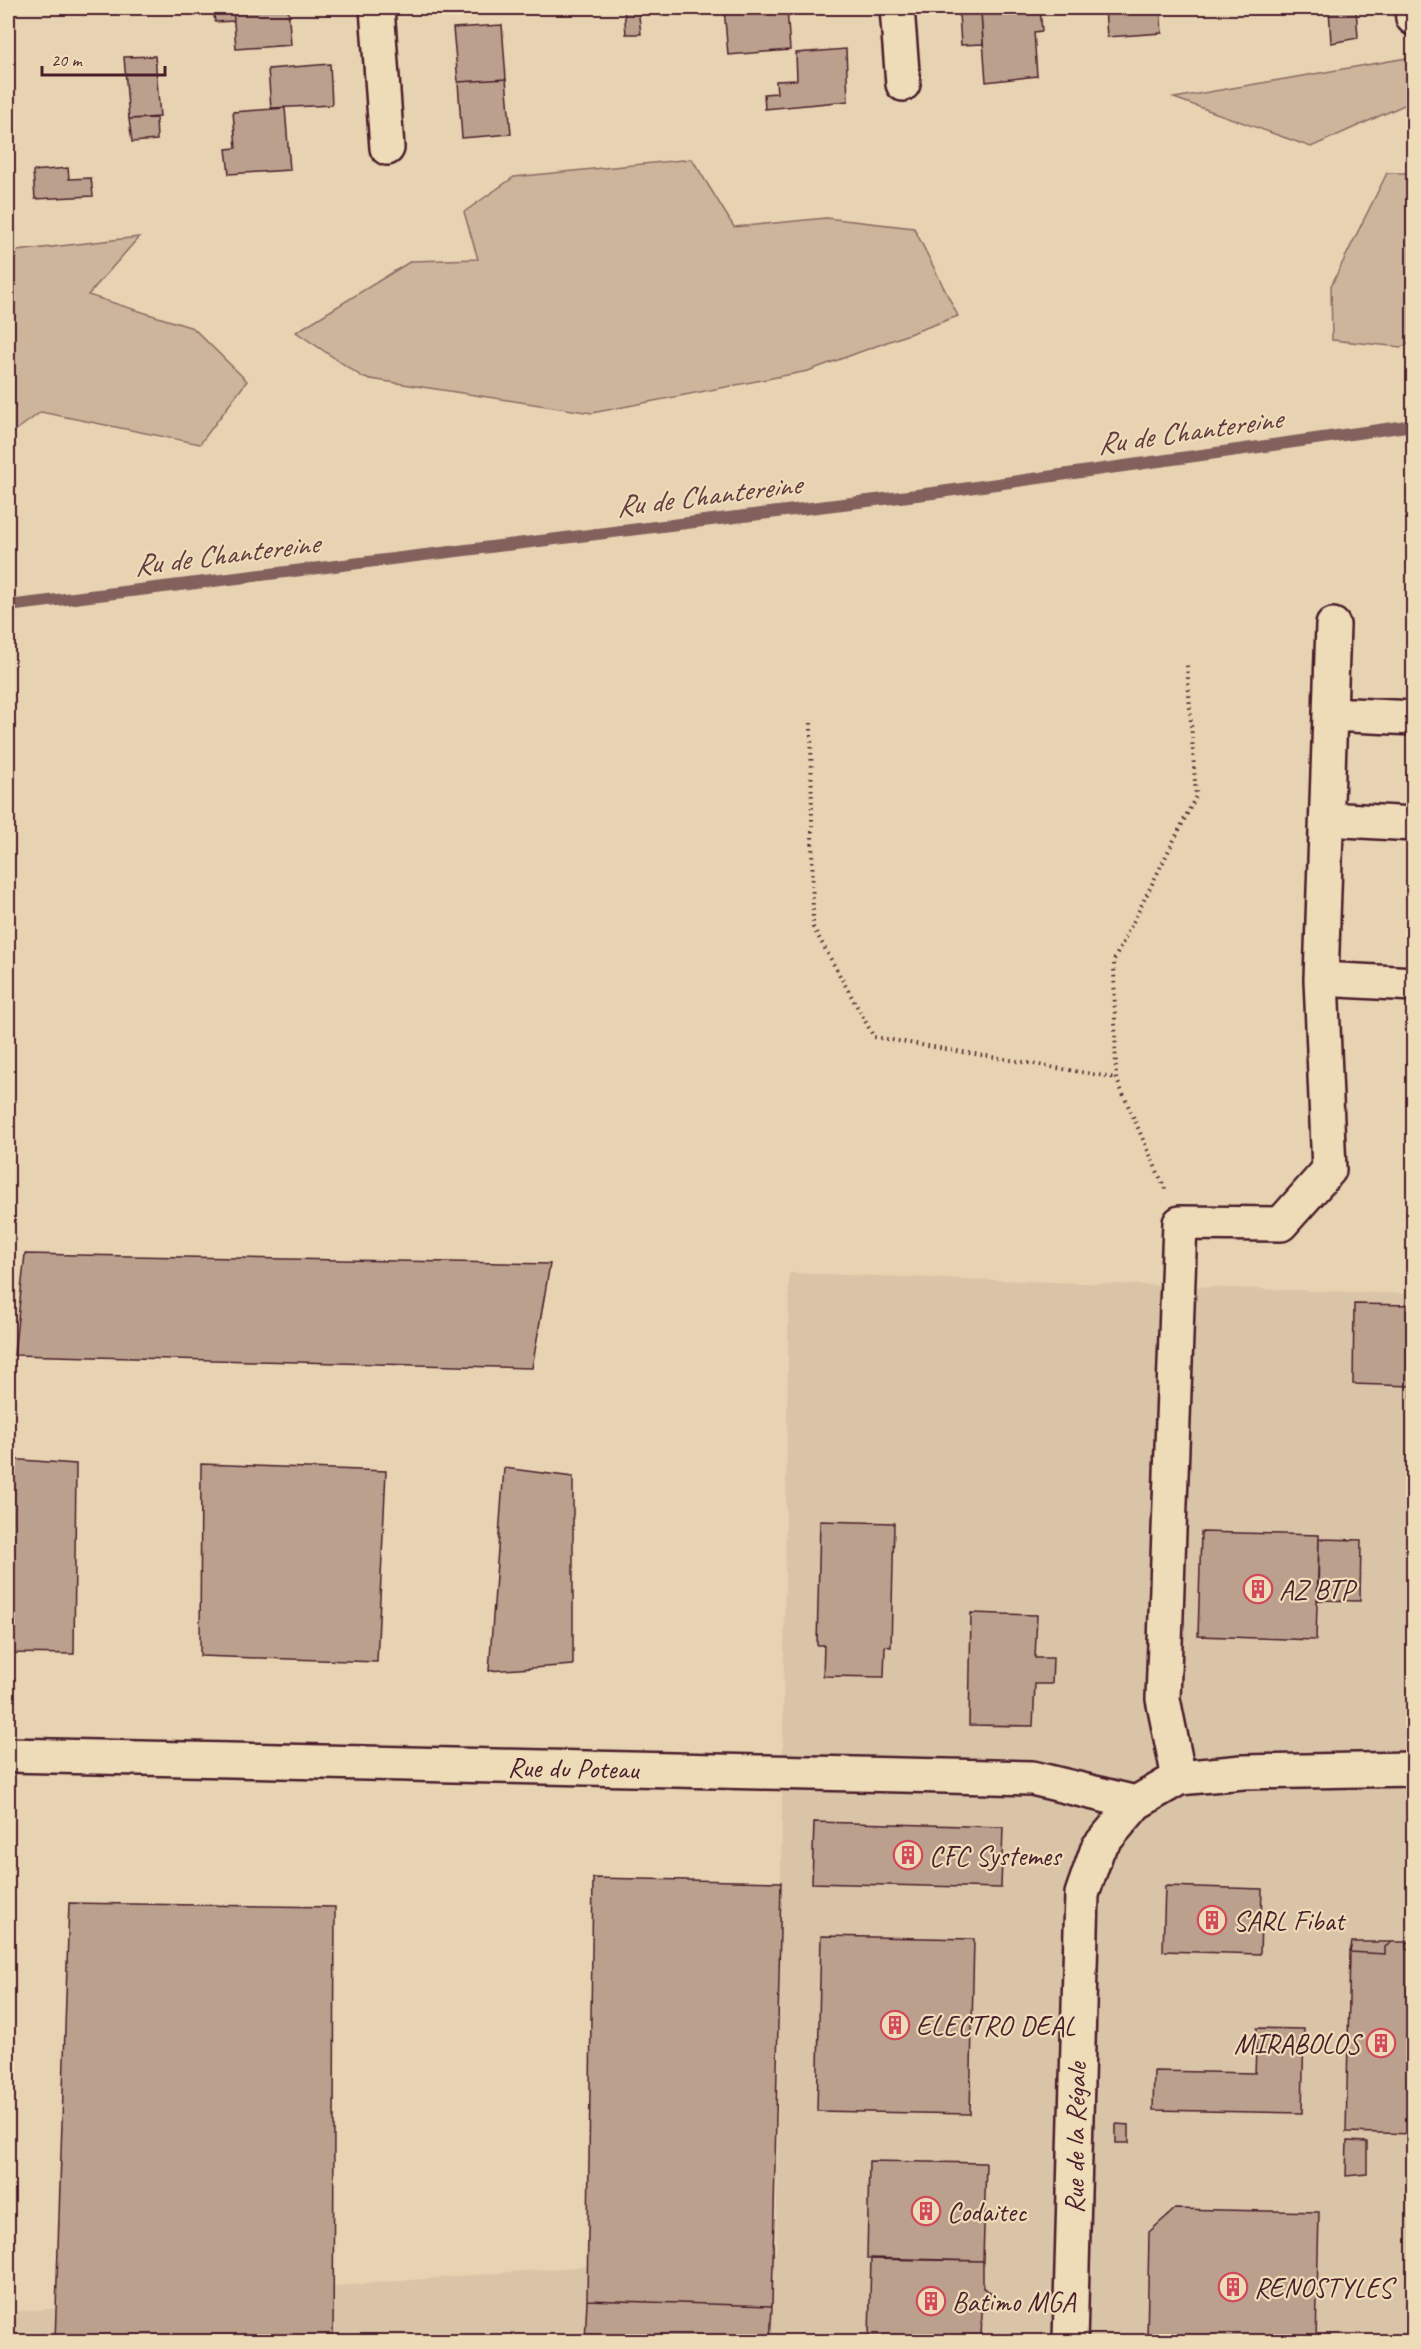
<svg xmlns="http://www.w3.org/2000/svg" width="1421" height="2349" font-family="Caveat,sans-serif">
  <rect width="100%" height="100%" fill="#e7d3b2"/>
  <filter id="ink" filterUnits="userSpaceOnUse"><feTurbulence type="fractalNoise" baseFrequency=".0167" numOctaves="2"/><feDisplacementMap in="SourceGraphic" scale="12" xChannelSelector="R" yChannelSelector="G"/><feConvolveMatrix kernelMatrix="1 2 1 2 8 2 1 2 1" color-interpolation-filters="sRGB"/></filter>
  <g filter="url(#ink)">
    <!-- built -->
    <path fill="#dac4a7" d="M789,1273L1413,1294V2341L8,2342V2312L776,2251Z"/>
    <!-- green -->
    <path fill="#cdb59c" stroke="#8c6a64" stroke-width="1.5" d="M1413,57V101L1311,147L1174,98Z
      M692,159L734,227L826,218L914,228L958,316L808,371L592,413L364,378L296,332L411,261L478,259L464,212L514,177Z
      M1387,173H1413V342L1401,347L1332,340L1331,286Z
      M139,237L88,295L193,328L247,381L200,444L41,412L8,436V252Z"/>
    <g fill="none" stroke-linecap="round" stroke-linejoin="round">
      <!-- stream -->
      <path stroke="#84605c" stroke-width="12" d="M8,606L933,493L1414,425"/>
    </g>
    <!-- building -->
    <path fill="#bba18d" stroke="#4a1f2b" stroke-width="1.5" d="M213,8H233L234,21L215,22Z
      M233,8H288L291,45L236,49Z
      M624,8H638L641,34H626Z
      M724,8H787L790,50L728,55Z
      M1040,8L1042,31L1034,32L1037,76L986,82L981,12Z
      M1105,8H1160L1162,33L1107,37Z
      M1329,8H1356L1358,38L1331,43Z
      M981,12L983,44L961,45L959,13Z
      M8,21H11L14,67H8Z
      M502,25L506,79L458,82L453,28Z
      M846,49L848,101L765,109L764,94L777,93L776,81L797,80L796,53Z
      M155,56L160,117L129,119L124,57Z
      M330,64L332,105L271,108L268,69Z
      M506,79L511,134L462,138L458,82Z
      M285,108L290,170L229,174L226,149L236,148L233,112Z
      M156,118L157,140L132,142L129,119Z
      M68,168L69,179L91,178L93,196L35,199L33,171Z
      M25,1254L550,1264L532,1368L14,1355Z
      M1354,1304L1413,1305L1411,1386L1353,1384Z
      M1411,1386H1414V1534H1408Z
      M8,1459L76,1464L74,1654L8,1653Z
      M201,1464L386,1471L377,1662L200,1656Z
      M504,1468L573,1477V1665L489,1671Z
      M820,1521L894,1523L891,1647L885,1646L884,1677L823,1676L824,1645H817Z
      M1201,1532L1319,1535L1316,1640L1198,1636Z
      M1319,1539L1361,1540L1360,1601L1318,1600Z
      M971,1613L1037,1615L1035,1658H1053L1052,1684H1035L1033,1726L969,1725Z
      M814,1822L1003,1827L1001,1888L812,1883Z
      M593,1878L781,1882L772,2306L587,2300Z
      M1165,1886L1262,1889L1260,1954L1163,1951Z
      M69,1903L335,1907L333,2342H55Z
      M821,1936L974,1939L970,2114L817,2111Z
      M1352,1942H1392L1385,1947V1954L1350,1952Z
      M1392,1942H1406V1949H1414V2134L1346,2132L1350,1952L1385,1954V1947Z
      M1406,1942L1414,1943V1949H1406Z
      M1257,2028L1304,2029L1302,2113L1153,2110L1154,2071L1255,2073Z
      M1116,2124L1129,2125V2143H1116Z
      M1347,2141L1367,2142V2174L1346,2176Z
      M869,2161L986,2163L983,2261L867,2259Z
      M1175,2209L1319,2212L1316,2342H1147L1149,2232Z
      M871,2258L983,2261V2288L992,2293L991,2309L982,2312L981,2339L869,2336Z
      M587,2300L772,2306L770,2342H585Z"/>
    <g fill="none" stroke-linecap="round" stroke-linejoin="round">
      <!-- minor casing -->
      <g stroke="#4a1f2b" stroke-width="38">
        <path id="minor" d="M377,8L387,148
          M897,8L903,84
          M1412,8L1413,18
          M1330,714L1414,718
          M1327,819L1414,824
          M1321,979L1333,625
          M8,1755L1032,1778L1136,1803
          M1179,1778L1163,1699L1180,1223L1281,1224L1329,1170L1321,979L1414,984
          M1070,2342L1082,1894L1098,1848L1136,1803L1179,1778L1243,1772L1414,1769"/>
      </g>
      <!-- path -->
      <path stroke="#4a1f2b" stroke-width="4" stroke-dasharray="1.5 4.5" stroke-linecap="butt" d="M811,723L813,927L874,1037L1116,1078
        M1165,1189L1116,1078L1114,960L1196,796L1187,664"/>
      <!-- minor -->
      <use href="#minor" stroke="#eedbb8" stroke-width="33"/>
    </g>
  </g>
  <!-- icons -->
  <defs>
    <g id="building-ring" transform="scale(1.5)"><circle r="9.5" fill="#eedbb8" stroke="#d1495b" stroke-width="1.5"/><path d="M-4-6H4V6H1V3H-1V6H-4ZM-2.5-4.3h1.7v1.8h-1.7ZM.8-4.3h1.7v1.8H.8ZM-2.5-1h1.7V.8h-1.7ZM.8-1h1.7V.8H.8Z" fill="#d1495b"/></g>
  </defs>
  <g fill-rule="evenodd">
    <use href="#building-ring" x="1258" y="1589"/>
    <use href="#building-ring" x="908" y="1855"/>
    <use href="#building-ring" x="1212" y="1920"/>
    <use href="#building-ring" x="895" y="2025"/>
    <use href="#building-ring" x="1381" y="2043"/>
    <use href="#building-ring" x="926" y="2211"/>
    <use href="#building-ring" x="1233" y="2287"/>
    <use href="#building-ring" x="931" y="2301"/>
  </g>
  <g text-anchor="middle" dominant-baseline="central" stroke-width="4.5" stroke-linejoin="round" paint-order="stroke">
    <!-- poi labels -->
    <g font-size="28" fill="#4a1f2b" stroke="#eedbb8" text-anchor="start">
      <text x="1279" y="1589">AZ BTP</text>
      <text x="929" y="1855">CFC Systemes</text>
      <text x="1233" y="1920">SARL Fibat</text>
      <text x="916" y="2025">ELECTRO DEAL</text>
      <text x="1360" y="2043" text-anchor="end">MIRABOLOS</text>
      <text x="947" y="2211">Codaitec</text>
      <text x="1254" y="2287">RENOSTYLES</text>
      <text x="952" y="2301">Batimo MGA</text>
    </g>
    <!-- street labels -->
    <g font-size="28" fill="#4a1f2b" stroke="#eedbb8">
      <text transform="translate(573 1768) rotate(1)">Rue du Poteau</text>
      <text transform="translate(1075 2138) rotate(-89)">Rue de la Régale</text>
    </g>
    <!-- water labels -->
    <g font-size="30" font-style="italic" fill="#623a40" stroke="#eedbb8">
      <text transform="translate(1189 431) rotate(-8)">Ru de Chantereine</text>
      <text transform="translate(708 495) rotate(-7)">Ru de Chantereine</text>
      <text transform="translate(226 554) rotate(-7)">Ru de Chantereine</text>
    </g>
  </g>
  <!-- margin -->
  <rect width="1421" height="2349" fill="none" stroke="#eedbb8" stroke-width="30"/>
  <rect x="15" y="15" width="1391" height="2319" fill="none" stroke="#4a1f2b" stroke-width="2" filter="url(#ink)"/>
  <!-- scale -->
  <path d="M42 66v9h123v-9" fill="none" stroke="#4a1f2b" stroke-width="3"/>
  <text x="51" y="66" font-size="18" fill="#4a1f2b" stroke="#eedbb8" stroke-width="4.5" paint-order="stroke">20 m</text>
</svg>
